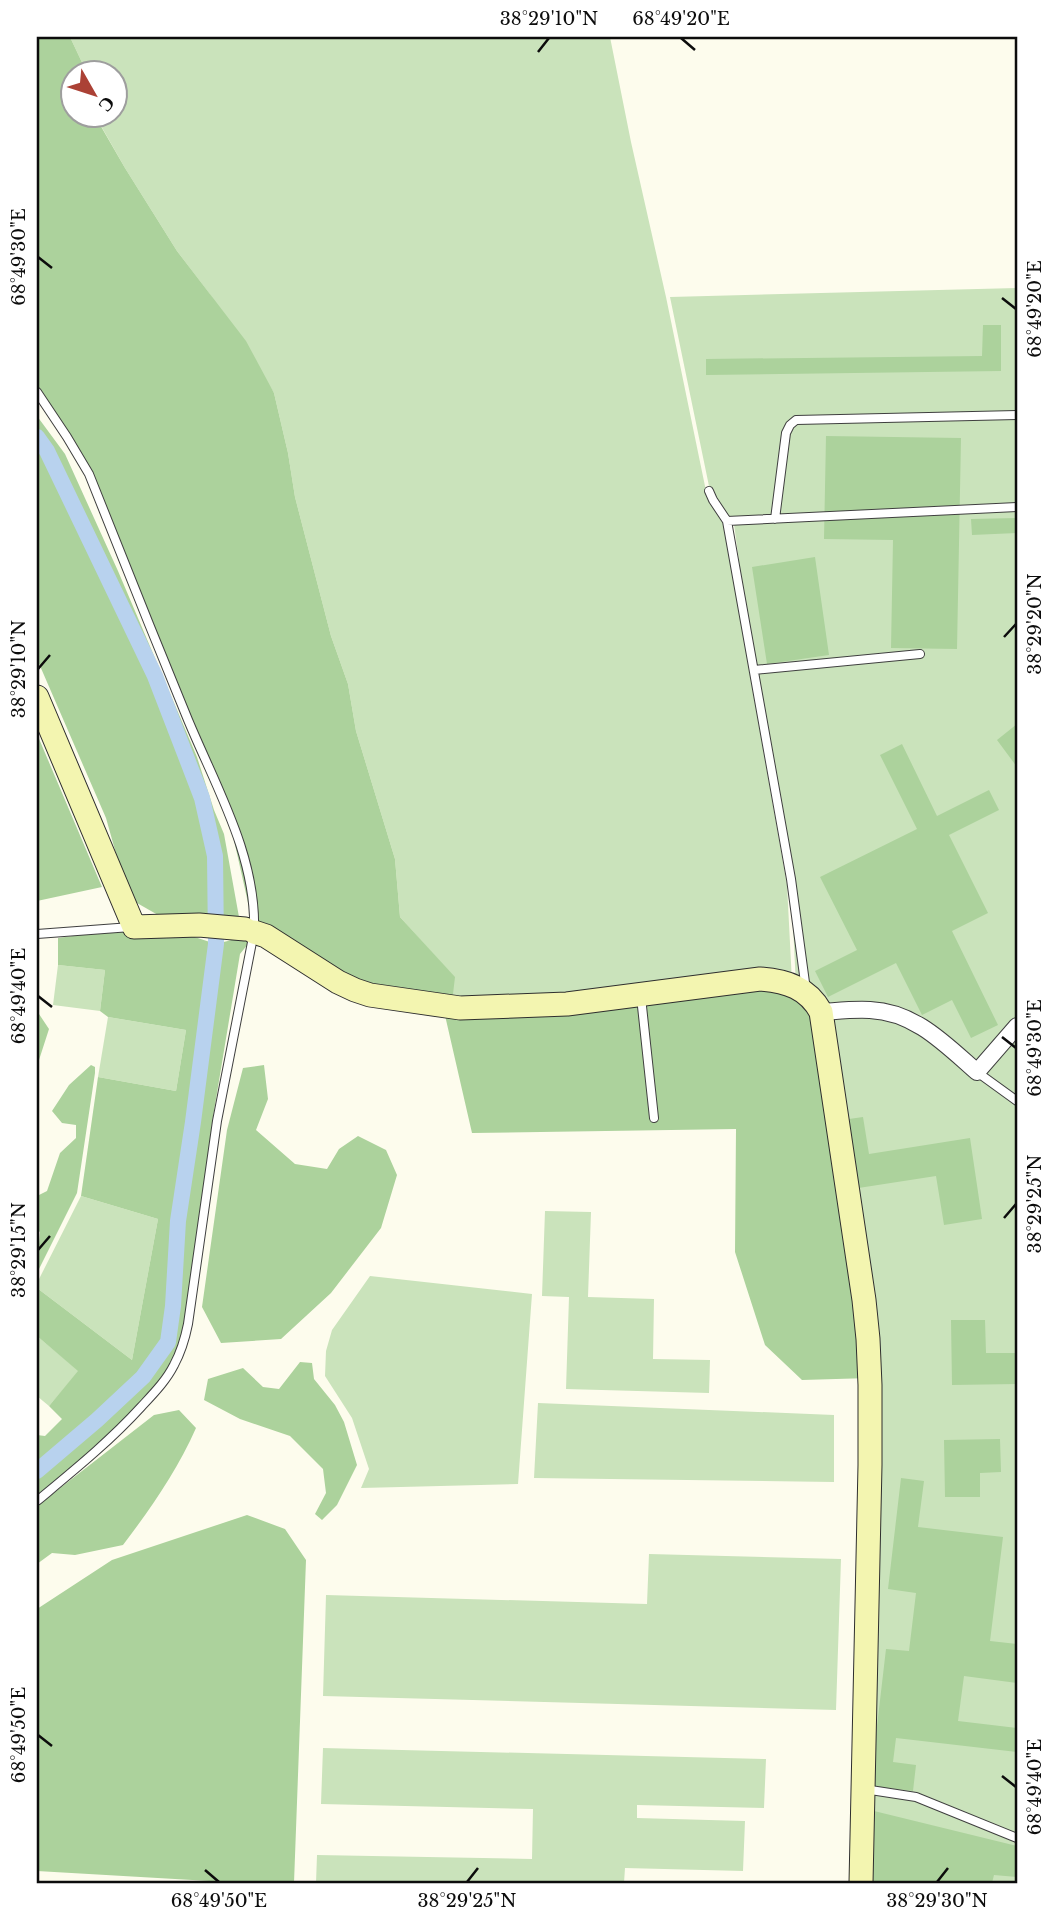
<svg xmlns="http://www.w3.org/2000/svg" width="1054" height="1920" font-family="'Libre Baskerville',serif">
  <rect width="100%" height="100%" fill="#fdfced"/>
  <!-- green -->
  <path fill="#cae3bb" d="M70,37H610L631,142L666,297L706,491L730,525L750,675L787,885L792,982L444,1007L454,977L400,917L395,859L356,731L348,684L331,636L295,497L288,453L274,393L209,293L177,251L125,168L96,117L95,116H116V74L87,73Z
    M1017,288V1883H861L870,1378L796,986L791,884L751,651L734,524L710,491L670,297Z
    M58,965L105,970L100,1011L53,1005Z
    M108,1017L186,1030L176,1091L98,1077Z
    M81,1196L158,1219L132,1360L37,1288V1283Z
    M545,1211L591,1212L588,1297L654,1299L653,1359L710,1360L709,1393L566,1389L569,1297L542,1296Z
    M370,1276L532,1294L518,1484L361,1488L369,1469L352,1418L325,1376L326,1351L332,1330Z
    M37,1336L79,1371L49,1406L37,1396Z
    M538,1403L834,1415V1482L534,1478Z
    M649,1554L841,1559L836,1710L323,1696L326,1595L647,1604Z
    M323,1748L766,1759L764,1808L637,1805V1818L745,1821L743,1871L625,1868L624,1883H316L317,1855L532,1859L533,1809L321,1804Z"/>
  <!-- forest -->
  <path fill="#acd29c" d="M37,37H70L87,73L74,74V116H95L125,168L177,251L246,341L274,393L288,453L295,497L331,636L348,684L356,731L395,859L400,917L455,977L453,994L444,1006L796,986L820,1015L870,1378L802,1380L765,1345L735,1252L736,1129L472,1133L444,1011L359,995L256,934L240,954L212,1123L188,1331L172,1371L143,1407L37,1497V1435L45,1436L62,1419L49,1406L78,1371L37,1336V1288L132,1360L158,1219L81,1196L98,1077L176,1091L186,1030L108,1017L100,1011L105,970L58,965V938L132,928L161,926L216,944L255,934L225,800L71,442L37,401Z
    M983,325H1001V371L706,375V359L982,356Z
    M37,416L65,454L118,571L197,757L214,810L224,834L239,917L195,913L165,919L137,903L122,875L106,818L37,659Z
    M826,436L961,438L957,649L891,648L893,540L824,539Z
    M1017,518V533L972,535L971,519Z
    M815,557L829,655L767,664L752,567Z
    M1017,724V767L997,740Z
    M37,734L102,887L37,901Z
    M902,744L937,816L989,790L999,810L949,835L988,913L952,931L998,1025L971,1038L952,1000L922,1015L896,963L828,997L815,971L857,950L820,877L917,829L880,755Z
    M37,1011L49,1029L39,1060L37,1063Z
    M91,1065L95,1067V1073L77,1193L39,1269L37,1268V1246L39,1244L40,1232L37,1230V1196L47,1191L60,1153L76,1138V1125L62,1123L52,1111L69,1085Z
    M264,1065L268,1099L256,1130L295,1164L327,1169L339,1149L358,1136L386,1150L397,1175L381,1228L331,1293L281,1339L221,1343L202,1307L227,1130L243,1068Z
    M863,1117L869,1154L970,1138L982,1219L944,1225L936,1176L852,1189L842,1120Z
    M951,1320H985L986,1353H1017V1384L952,1385Z
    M300,1362L312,1363L314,1379L335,1405L344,1422L357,1465L337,1505L322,1520L315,1514L326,1493L323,1469L290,1436L240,1419L204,1400L208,1379L243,1368L263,1387L279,1389Z
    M179,1410L196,1428C177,1471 151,1508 123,1545L75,1555L52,1553L37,1564V1506L154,1415Z
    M1000,1439L1001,1472L980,1473V1497H945L944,1440Z
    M901,1478L924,1481L918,1527L1003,1537L990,1641L1017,1644V1683L964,1676L958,1721L1017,1728V1752L896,1738L893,1762L916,1765L913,1791L870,1786L886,1649L909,1651L916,1593L888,1589Z
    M247,1515L285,1529L306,1560L294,1883H244L37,1871V1609L112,1560Z
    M870,1810L1017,1846V1877L994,1875L992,1883H870Z"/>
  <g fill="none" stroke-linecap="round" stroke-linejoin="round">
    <!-- canal -->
    <path stroke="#b8d2ee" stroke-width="16" d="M37,437L47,451L155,676L202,798L215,856L216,944L193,1122L178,1221L173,1306L168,1342L143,1377L97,1420L37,1471"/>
    <!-- lane casing -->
    <g stroke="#3f3f3f" stroke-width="10">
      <path id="lane" d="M37,392L67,437L89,474C121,554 153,635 186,715C214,784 257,855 254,932L217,1121L188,1324C185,1339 181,1352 174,1365C166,1381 153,1394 141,1407C109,1442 73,1471 37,1501
        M709,491L713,500L727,521L791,879L806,990
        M775,519L786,433L790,425L796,420L1017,415
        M727,521L1017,507
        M754,670L920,654
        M37,934L131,927
        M641,997L654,1118
        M977,1072L1017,1101
        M864,1789L916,1797L1017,1838"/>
    </g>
    <!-- street casing -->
    <g stroke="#3f3f3f" stroke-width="18">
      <path id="street" d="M821,1012C837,1011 854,1009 870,1010C915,1012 945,1044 977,1072L1017,1026"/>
    </g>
    <!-- secondary casing -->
    <g stroke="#2e2e2e" stroke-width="25">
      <path id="secondary" d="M37,697L134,927L199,925L245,929
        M254,932L266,936L338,982L355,990L370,995L460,1008L567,1004L760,979C787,981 808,988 821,1012L864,1300L868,1339L870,1385V1465L861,1883"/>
    </g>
    <!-- lane -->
    <use href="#lane" stroke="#fff" stroke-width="8"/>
    <!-- street -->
    <use href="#street" stroke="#fff" stroke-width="16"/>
    <!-- secondary -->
    <use href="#secondary" stroke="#f3f5b0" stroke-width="23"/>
  </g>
  <!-- ticks -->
  <path fill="none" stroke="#0c0c0c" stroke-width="2.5" d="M681,38L695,50M538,52L549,38M38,257L52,268M1002,298L1016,309M1004,637L1016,624M38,669L50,655M38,996L52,1007M1002,1037L1016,1048M1004,1218L1016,1204M38,1250L50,1236M38,1735L52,1746M1002,1776L1016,1787M205,1870L219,1882M467,1882L478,1868M937,1882L948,1868"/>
  <!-- border -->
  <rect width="1054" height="1920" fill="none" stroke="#ffffff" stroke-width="77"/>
  <!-- north arrow -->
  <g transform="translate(94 94) rotate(129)"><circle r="33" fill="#ffffff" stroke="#9e9e9e" stroke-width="2"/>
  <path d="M0-5L12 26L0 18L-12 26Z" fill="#ab4135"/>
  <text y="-10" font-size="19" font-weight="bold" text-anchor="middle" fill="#0c0c0c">С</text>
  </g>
  <rect x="38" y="38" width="978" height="1844" fill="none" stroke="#0c0c0c" stroke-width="2.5"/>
  <g font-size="18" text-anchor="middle" fill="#0c0c0c">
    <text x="549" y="25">38°29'10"N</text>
    <text x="681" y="25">68°49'20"E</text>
    <text transform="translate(19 257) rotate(-90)" y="6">68°49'30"E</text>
    <text transform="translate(1035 309) rotate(-90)" y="6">68°49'20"E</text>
    <text transform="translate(1035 624) rotate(-90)" y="6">38°29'20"N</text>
    <text transform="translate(19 669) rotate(-90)" y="6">38°29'10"N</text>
    <text transform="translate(19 996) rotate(-90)" y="6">68°49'40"E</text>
    <text transform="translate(1035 1048) rotate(-90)" y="6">68°49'30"E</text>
    <text transform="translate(1035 1204) rotate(-90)" y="6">38°29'25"N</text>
    <text transform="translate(19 1250) rotate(-90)" y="6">38°29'15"N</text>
    <text transform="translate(19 1735) rotate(-90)" y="6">68°49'50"E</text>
    <text transform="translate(1035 1787) rotate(-90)" y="6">68°49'40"E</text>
    <text x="219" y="1907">68°49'50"E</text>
    <text x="467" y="1907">38°29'25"N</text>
    <text x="937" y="1907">38°29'30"N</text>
  </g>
</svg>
